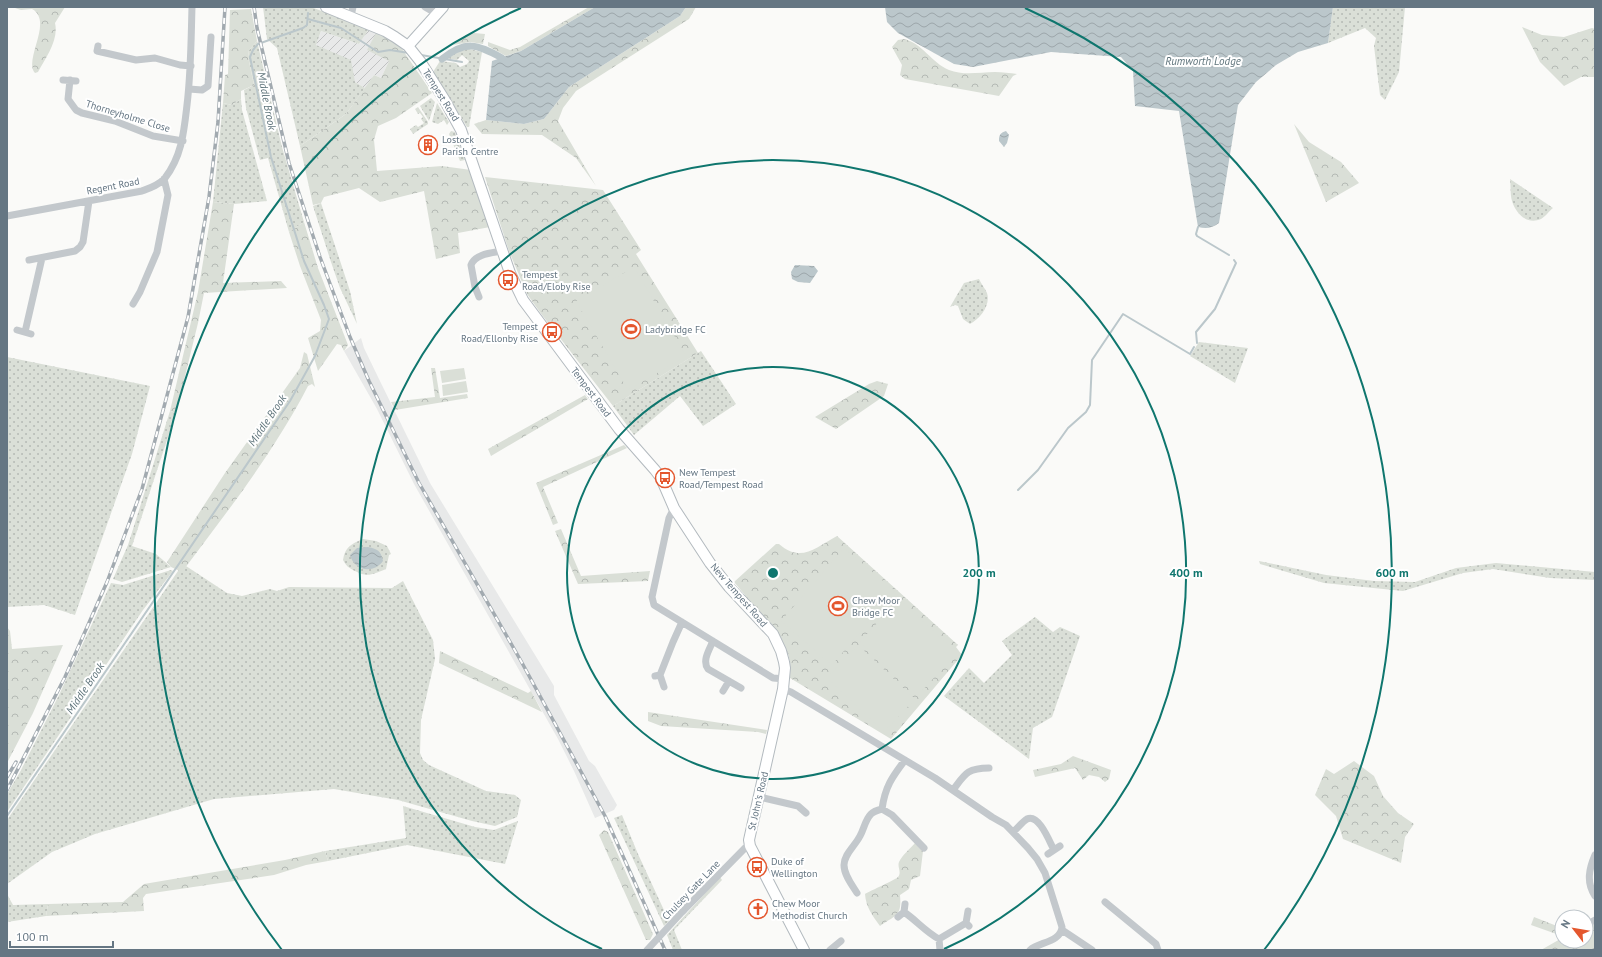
<svg xmlns="http://www.w3.org/2000/svg" width="1602" height="957" font-family="'PT Sans',sans-serif">
  <defs>
    <pattern id="industrial-furrows" width="10" height="10" patternUnits="userSpaceOnUse"><rect width="10" height="10" fill="#e8e9e9"/><path d="M-1 1l2-2M0 10L10 0M9 11l2-2" fill="none" stroke="#c0c1c2"/></pattern>
    <pattern id="grass-dots" width="8" height="8" patternUnits="userSpaceOnUse"><rect width="8" height="8" fill="#dadfd7"/><path d="M2 2h.1M6 6h.1" fill="none" stroke="#b4b9b4" stroke-width="1.8" stroke-linecap="round"/></pattern>
    <pattern id="forest-crowns" width="20" height="18" patternUnits="userSpaceOnUse"><rect width="20" height="18" fill="#dadfd7"/><path d="M2 6a3 3 0 1 1 6 0M12 15a3 3 0 1 1 6 0" fill="none" stroke="#b4b9b4"/></pattern>
    <pattern id="water-waves" width="16" height="10" patternUnits="userSpaceOnUse"><rect width="16" height="10" fill="#bbc7cb"/><path d="M0 5q4-4 8 0t8 0" fill="none" stroke="#9ca6aa"/></pattern>
  </defs>
  <rect width="100%" height="100%" fill="#fafaf8"/>
  <!-- built -->
  <path fill="#e8e9e9" d="M361,338L364,348L378,377L430,483L554,686V695L589,761L595,766L617,805L614,810L595,818L574,771L558,739L414,484L377,409L344,351Z"/>
  <!-- industrial -->
  <path fill="url(#industrial-furrows)" d="M369,29L376,33L389,61L381,78L374,75L365,88L355,82L316,45L321,31L359,44Z"/>
  <!-- grass -->
  <path fill="url(#grass-dots)" d="M263,7H311L369,29L359,44L321,31L316,45L351,60L355,82L365,88L346,114L300,146L277,48L267,39Z
    M1333,7H1405L1399,72L1385,100L1380,95L1374,46L1376,38L1365,28L1328,43Z
    M257,41L282,147L304,222L289,232L268,158L260,160L246,108L244,90L254,85L248,57L249,50Z
    M465,48L482,52L469,127H467L433,72L440,61L456,63L460,67L467,64L469,61L462,55L457,60L446,58L460,49Z
    M431,98L435,102L429,121L420,106Z
    M241,99L242,110L267,201L234,204L213,202L223,103L232,105Z
    M437,103L449,122L447,125L444,120L438,124L432,122Z
    M418,107L428,122V124L413,134L410,129L416,125L418,127L424,123L421,119L423,117L420,113L418,114L415,109Z
    M451,131L455,132L465,160L460,161L449,134Z
    M1510,179L1553,208C1549,211 1545,217 1541,219C1527,225 1516,214 1512,201C1510,194 1511,186 1510,179Z
    M321,203L350,291L357,324L340,288L331,262L313,206Z
    M979,279C981,284 985,288 987,293C991,305 980,319 970,324L963,319L958,306L955,305L950,307L964,283Z
    M1199,342L1248,348L1235,383L1190,356Z
    M701,351L736,404L703,426L680,396L634,435L613,406Z
    M7,357L150,386L132,454L75,615L44,605L7,607Z
    M170,411L176,413L132,546L156,554L171,567L122,582L113,579L128,545Z
    M363,539L376,541L387,546L391,554L389,555L386,569C373,574 368,578 355,571C349,568 346,566 343,560C345,547 351,544 363,539Z
    M1259,561L1326,575L1374,581L1415,582L1456,568L1496,563L1595,572V580L1550,578L1493,569L1463,573L1403,591L1324,583L1260,564Z
    M186,566L227,593L242,596L270,589L277,591L289,587L392,588L403,581L433,640L435,659L421,720L420,753L423,760L429,765L486,791L515,795L521,800L517,817L495,826L472,821L398,800L334,789L214,799L95,834L52,852L7,884V820L178,571L179,569L182,571Z
    M171,570L173,571L143,610L7,812V794L20,772L59,695L111,583L123,585Z
    M1035,617L1053,632L1060,627L1080,636L1052,717L1033,728L1029,759L944,696L969,668L984,683L1012,655L1002,641Z
    M403,806L475,827L494,830L518,821L505,864L407,845L328,861L325,851L406,838Z
    M622,815L638,854L669,921L664,926L614,818Z
    M720,877L722,880L674,930L682,950H673L667,935Z
    M7,894L13,905L48,904L46,916L7,922Z"/>
  <!-- forest -->
  <path fill="url(#forest-crowns)" d="M12,7H65L55,23C59,40 46,57 38,72L35,73C23,60 54,21 32,9L21,10Z
    M589,7H595L521,51L506,56L488,46V42L510,50L520,47Z
    M686,7H696L689,19L576,91L563,108L558,121L596,186L576,158L542,135L482,134L474,124L486,120L524,124L544,119L569,87L680,16Z
    M251,9L257,41L249,50L248,57L254,85L241,91V99L232,105L223,103L225,75L228,74L230,10Z
    M1522,27L1542,35L1564,37L1592,28L1595,29V77H1581L1564,86L1540,62Z
    M376,33L392,41L402,49L432,93L396,118L378,126L374,140L377,171L442,166L471,170L490,227L458,233L460,253L436,259L424,191L380,202L359,188L324,197L321,203L313,205L300,146L346,114L374,75L381,78L389,61L367,50Z
    M474,33L485,34L483,44L470,42L453,45L466,35Z
    M904,39C922,43 932,63 949,70C964,76 980,72 995,72C1002,72 1010,73 1017,74L1013,76L999,96L905,79L900,75L902,65L892,47L898,40Z
    M1294,124L1309,142L1341,162L1359,183L1326,202Z
    M485,177L603,190L641,250L636,254L698,353L613,406L542,315L527,294L509,251Z
    M213,202L234,204L223,283L281,281L287,288L204,293L198,323L176,413L170,411L198,292Z
    M304,222L318,268L348,345L344,351L341,345L337,344L318,371L308,338L320,331L321,320L300,266L289,232Z
    M304,352L307,354L315,387L312,384L308,386C274,452 227,512 182,572L171,567L167,562L225,473L300,368Z
    M431,368H435L440,398L467,394L468,398L395,410L391,402L435,397Z
    M877,381L888,384L884,396L836,429L815,417L869,384Z
    M585,395L588,399L491,456L488,449Z
    M624,445L627,448L543,487L558,523L553,525L536,483Z
    M561,529L581,576L650,571L648,581L578,584L555,531Z
    M837,536L958,645L956,647L962,655L891,739L790,678C790,673 791,668 790,662C786,636 762,617 745,599V595L734,582L776,544H779C801,563 815,548 837,536Z
    M7,627L10,631L12,649L63,645L33,713L7,763Z
    M440,651L528,693L531,691L542,712L439,663Z
    M648,712L767,730L766,734L758,732L661,726L648,721Z
    M1073,756L1111,770L1109,779L1105,782L1099,777L1089,775L1083,780L1075,768L1035,777L1033,770L1061,764Z
    M1354,761L1374,776L1383,796L1398,813L1414,824L1405,837L1401,863L1343,839L1336,816L1315,795L1326,769L1334,774Z
    M604,830L608,832L653,934L650,940H646L599,835Z
    M915,843L923,851L920,876L911,880L909,889L900,895C902,916 896,915 880,926C872,915 866,907 865,894C870,891 897,879 898,877C902,872 897,867 899,862C902,855 910,849 915,843Z
    M325,851L328,861L306,865L274,875L146,894L143,898L144,911L46,916L48,904L123,902L144,884L285,860Z
    M1534,917L1562,928V936L1531,925Z
    M1595,924V950H1541L1562,938V941H1586V929Z"/>
  <!-- pitch -->
  <path fill="#dadfd7" d="M634,267L686,356L628,390L576,301Z
    M464,368L466,379L442,383L440,371Z
    M466,381L468,392L443,396L442,385Z
    M844,548L895,591L832,665L781,621Z
    M899,599L957,653L918,695L860,642Z
    M858,645L915,699L884,732L827,678Z"/>
  <!-- water -->
  <path fill="url(#water-waves)" d="M595,7H686L680,16L569,87L544,119L524,124L486,120L492,61L521,51Z
    M885,7H1333L1328,43L1298,52L1276,65L1256,82L1238,105L1219,223C1212,228 1207,229 1198,227L1179,111L1135,106L1133,71L1121,57L1051,52L973,67L954,64L898,33L887,22Z
    M1006,131L1009,135L1007,143L1004,147L999,141C999,135 1000,133 1006,131Z
    M795,265L814,266L818,271L810,283L798,282L792,279L791,272Z
    M368,547C378,549 381,551 383,561C374,574 354,571 350,555L357,548Z"/>
  <g fill="none" stroke-linecap="round" stroke-linejoin="round">
    <!-- stream -->
    <path stroke="#bbc7cb" stroke-width="2" d="M308,19L341,28L378,52L390,50L409,53
      M421,55L462,62
      M1198,227L1196,234L1197,236L1229,255
      M1197,343L1196,332L1215,309L1236,263L1234,260
      M1018,490L1038,470L1068,428L1086,412L1090,405L1092,360L1123,314L1190,354L1194,347
      M7,816L290,401L315,356L329,319L324,305L304,261L271,157L250,57L253,50L258,44L303,28L307,25L308,13"/>
    <!-- canal -->
    <path stroke="#bbc7cb" stroke-width="7" d="M442,59C466,40 476,44 502,58"/>
    <!-- secondary casing -->
    <g stroke="#b3babf" stroke-width="12">
      <path id="secondary" d="M326,7L385,31L395,37L408,46L420,61L444,99L461,130L510,273L523,300L619,429L655,470L661,478L674,508L710,563L729,587L773,634L781,651L784,662L785,668L783,689L749,840L750,846L804,950
        M408,46L443,7"/>
    </g>
    <!-- street -->
    <path stroke="#c3c8cc" stroke-width="7" d="M425,7L437,14
      M351,16L353,7
      M98,46L97,51L136,60L155,58L180,65L191,66
      M63,80L76,81
      M70,80L68,99L76,110L82,113L115,121L153,136L183,141
      M189,89L202,90L208,86L211,37
      M7,216L142,191C150,188 159,185 165,178C182,156 184,131 187,105C191,72 191,41 192,7
      M29,260L75,251L80,247L83,242L89,201
      M479,297L475,287L471,265C475,254 491,253 502,251
      M133,304L140,292L157,252L168,195L164,179
      M17,330L31,334
      M25,332L42,258
      M674,508L669,518L652,597L654,605L773,678L785,679
      M713,641C709,650 702,661 708,669L741,688
      M660,675L673,642L682,622
      M655,676L660,675L664,687
      M783,689L791,692L935,778L992,817L1006,825L1028,848L1037,859L1045,873L1062,927C1061,942 1039,942 1030,950
      M723,691L729,681
      M953,790C965,774 967,768 989,768
      M759,797L798,806L806,813
      M882,809C885,787 892,777 905,760
      M1013,832C1018,828 1022,822 1027,819C1039,813 1050,843 1054,850
      M1048,854L1060,846
      M1595,855C1589,869 1586,882 1595,896
      M857,893C852,885 844,875 844,865C844,854 855,846 860,836C864,829 865,820 871,814C874,811 878,810 882,809L892,815L924,848
      M1105,902L1156,944L1158,950
      M683,911L745,848L750,846
      M968,911L966,923L969,926
      M904,912C917,921 926,932 939,939L940,950
      M898,917L904,912L905,904
      M1586,925L1595,920
      M1062,930L1092,950
      M939,939L966,923
      M830,950L841,941"/>
    <!-- secondary -->
    <use href="#secondary" stroke="#fff" stroke-width="10"/>
    <!-- rail casing -->
    <g stroke="#a2aab0" stroke-width="3.5">
      <path id="rail" d="M254,7L257,28L289,163L320,257L350,337L369,381L419,483L521,661L605,816L665,950
        M7,777L16,762
        M7,790L65,677L107,582L142,489L188,317L209,197L218,122L225,7"/>
    </g>
    <!-- rail -->
    <use href="#rail" stroke="#fff" stroke-width="2" stroke-dasharray="6" stroke-linecap="butt"/>
    <!-- street-bridge -->
    <path stroke="#c3c8cc" stroke-width="7" d="M647,950L683,911"/>
  </g>
  <!-- distance rings -->
  <g fill="none" stroke="#0f766e" stroke-width="2">
    <circle cx="773" cy="573" r="206"/>
    <path d="M602 949A413 413 0 1 1 944 949"/>
    <path d="M282 950A619 619 0 0 1 521 8M1025 8A619 619 0 0 1 1264 950"/>
  </g>
  <!-- icons -->
  <defs>
    <g id="building-ring" transform="scale(1)"><circle r="9.5" fill="#fff" stroke="#e4572e" stroke-width="1.5"/><path d="M-4-6H4V6H1V3H-1V6H-4ZM-2.5-4.3h1.7v1.8h-1.7ZM.8-4.3h1.7v1.8H.8ZM-2.5-1h1.7V.8h-1.7ZM.8-1h1.7V.8H.8Z" fill="#e4572e"/></g>
    <g id="bus-ring" transform="scale(1)"><circle r="9.5" fill="#fff" stroke="#e4572e" stroke-width="1.5"/><path d="M-5-6H5V4H4V6H2V4H-2V6H-4V4H-5ZM-3.5-4V0h7V-4ZM-3.5 1.2v1.5H-2V1.2ZM2 1.2v1.5H3.5V1.2Z" fill="#e4572e"/></g>
    <g id="stadium-ring" transform="scale(1)"><circle r="9.5" fill="#fff" stroke="#e4572e" stroke-width="1.5"/><path d="M0-5a6.5 5 0 1 0 0 10a6.5 5 0 1 0 0-10ZM-3.5-1.8h7v3.6h-7Z" fill="#e4572e"/></g>
    <g id="church-ring" transform="scale(1)"><circle r="9.5" fill="#fff" stroke="#e4572e" stroke-width="1.5"/><path d="M-1.2-6h2.4v3.5h3.3v2.4h-3.3V6h-2.4V-.1h-3.3v-2.4h3.3Z" fill="#e4572e"/></g>
  </defs>
  <g fill-rule="evenodd">
    <use href="#building-ring" x="428" y="145"/>
    <use href="#bus-ring" x="508" y="280"/>
    <use href="#stadium-ring" x="631" y="329"/>
    <use href="#bus-ring" x="552" y="332"/>
    <use href="#bus-ring" x="665" y="478"/>
    <use href="#stadium-ring" x="838" y="606"/>
    <use href="#bus-ring" x="757" y="867"/>
    <use href="#church-ring" x="758" y="909"/>
  </g>
  <g text-anchor="middle" dominant-baseline="central" stroke-width="4" stroke-linejoin="round" paint-order="stroke">
    <!-- street labels -->
    <g font-size="10" fill="#657683" stroke="#fff">
      <text transform="translate(441 95) rotate(58)">Tempest Road</text>
      <text transform="translate(128 116) rotate(17)">Thorneyholme Close</text>
      <text transform="translate(113 186) rotate(-11)">Regent Road</text>
      <text transform="translate(591 392) rotate(53)">Tempest Road</text>
      <text transform="translate(739 595) rotate(49)">New Tempest Road</text>
      <text transform="translate(758 801) rotate(-77)">St John's Road</text>
      <text transform="translate(691 890) rotate(-46)">Chulsey Gate Lane</text>
    </g>
    <!-- poi labels -->
    <g font-size="10" fill="#657683" stroke="#fff" text-anchor="start">
      <text x="442" y="139">Lostock<tspan x="442" dy="12">Parish Centre</tspan></text>
      <text x="522" y="274">Tempest<tspan x="522" dy="12">Road/Eloby Rise</tspan></text>
      <text x="538" y="326" text-anchor="end">Tempest<tspan x="538" dy="12">Road/Ellonby Rise</tspan></text>
      <text x="645" y="329">Ladybridge FC</text>
      <text x="679" y="472">New Tempest<tspan x="679" dy="12">Road/Tempest Road</tspan></text>
      <text x="852" y="600">Chew Moor<tspan x="852" dy="12">Bridge FC</tspan></text>
      <text x="771" y="861">Duke of<tspan x="771" dy="12">Wellington</tspan></text>
      <text x="772" y="903">Chew Moor<tspan x="772" dy="12">Methodist Church</tspan></text>
    </g>
    <!-- water labels -->
    <g font-size="11" font-style="italic" fill="#60757c" stroke="#fff">
      <text x="1203" y="61">Rumworth Lodge</text>
      <text transform="translate(267 101) rotate(79)">Middle Brook</text>
      <text transform="translate(267 420) rotate(-56)">Middle Brook</text>
      <text transform="translate(85 688) rotate(-56)">Middle Brook</text>
    </g>
  </g>
  <circle cx="773" cy="573" r="6" fill="#0f766e" stroke="#fff" stroke-width="2"/>
  <g font-size="12" text-anchor="middle" font-weight="bold" fill="#0f766e" stroke="#fff" stroke-width="4" stroke-linejoin="round" paint-order="stroke">
    <text x="979" y="577">200 m</text>
    <text x="1186" y="577">400 m</text>
    <text x="1392" y="577">600 m</text>
  </g>
  <!-- border -->
  <rect width="1602" height="957" fill="none" stroke="#657683" stroke-width="16"/>
  <!-- north arrow -->
  <g transform="translate(1574 929) rotate(301)"><circle r="19" fill="#ffffff" stroke="#c1c8cd"/>
  <path d="M0-3L7 15L0 10L-7 15Z" fill="#e4572e"/>
  <text y="-6" font-size="11" font-weight="bold" text-anchor="middle" fill="#657683">N</text>
  </g>
  <!-- scale -->
  <path d="M10 941v6h103v-6" fill="none" stroke="#657683" stroke-width="2"/>
  <text x="16" y="941" font-size="12" fill="#657683" stroke="#ffffff" stroke-width="3" paint-order="stroke">100 m</text>
</svg>
